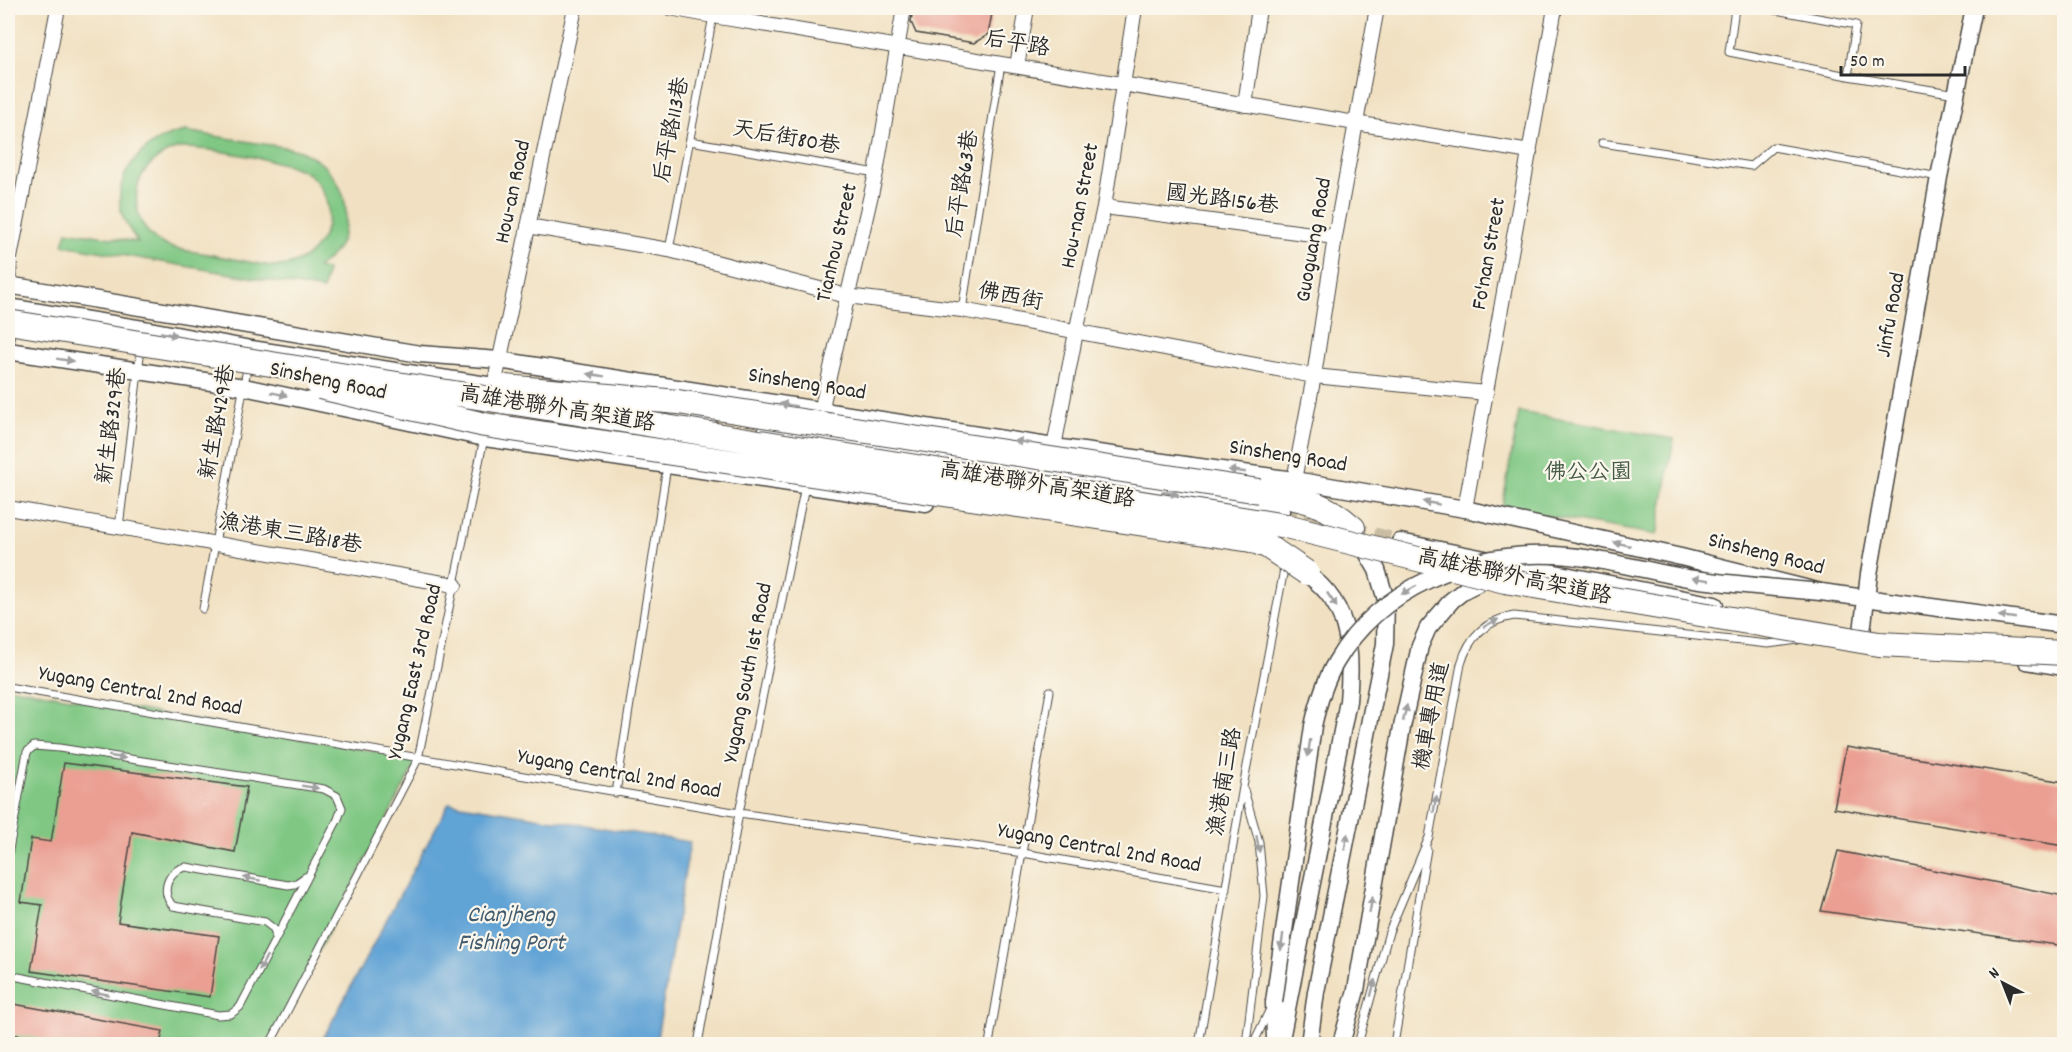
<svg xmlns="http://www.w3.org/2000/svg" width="2072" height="1052" font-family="Dekko,'LXGW WenKai TC',sans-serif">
  <rect width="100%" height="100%" fill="#fbf7ec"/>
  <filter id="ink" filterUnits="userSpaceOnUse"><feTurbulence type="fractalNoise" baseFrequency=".0167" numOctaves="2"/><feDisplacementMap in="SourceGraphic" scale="12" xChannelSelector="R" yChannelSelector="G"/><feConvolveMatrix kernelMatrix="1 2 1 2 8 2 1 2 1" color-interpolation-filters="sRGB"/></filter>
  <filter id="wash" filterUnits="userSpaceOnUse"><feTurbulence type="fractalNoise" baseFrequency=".008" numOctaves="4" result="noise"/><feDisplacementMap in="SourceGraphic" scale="24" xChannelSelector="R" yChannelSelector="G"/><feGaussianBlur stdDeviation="1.35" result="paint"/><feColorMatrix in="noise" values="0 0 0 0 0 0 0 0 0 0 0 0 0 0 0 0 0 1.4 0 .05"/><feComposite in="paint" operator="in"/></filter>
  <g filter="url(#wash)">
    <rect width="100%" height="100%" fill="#f1e1c2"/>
    <!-- green -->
    <path fill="#7fc783" stroke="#557957" stroke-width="1.5" fill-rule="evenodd" d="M186,131C207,135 228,138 250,142C266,145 285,145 300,151C326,161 346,185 346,214C345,241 338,253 317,268L327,270L323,290L63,245L67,231L138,242C132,233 125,225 122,214C111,172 147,137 186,131ZM179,148C202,147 295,161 311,176C350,212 317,275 265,265C246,261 226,258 207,254C193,251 175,251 163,244C143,234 134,212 137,191C140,168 159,154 179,148Z
      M1519,412L1674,439L1657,535L1502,508Z
      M8,687L418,759L270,1044H48L8,1037Z"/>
    <!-- water -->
    <path fill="#61a3d5" stroke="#466780" stroke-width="1.5" d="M449,803L690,842L656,1044H320Z"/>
    <g id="blocks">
      <!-- building -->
      <path fill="#ea9f92" d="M913,8H993L988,35L974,43L916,33L911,22Z
        M1846,747L2064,782V846L1834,808Z
        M64,763L247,787L235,852L132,832L118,922L219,936L210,997L31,971L42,905L21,902L31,839L51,842Z
        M1838,851L2064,896V946L1821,911Z
        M8,1003L163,1031L160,1044H45L40,1038L8,1034Z"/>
    </g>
  </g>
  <g filter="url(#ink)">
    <use href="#blocks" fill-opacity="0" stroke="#494642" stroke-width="1.5"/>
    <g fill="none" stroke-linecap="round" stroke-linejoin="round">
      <!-- tertiary-tunnel -->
      <path stroke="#c9bda4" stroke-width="16" stroke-dasharray="16 8" stroke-linecap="butt" d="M1281,511L1400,542"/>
      <!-- service casing -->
      <g stroke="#494642" stroke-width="9">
        <path id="service" d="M1735,8L1729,52L1848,76L1956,94
          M1764,8L1856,25L1848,76
          M690,141L876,173
          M1602,143L1751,166L1773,147L1939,177
          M669,250L713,16
          M962,310L1001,64
          M8,365L11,344L9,326
          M119,527L141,348
          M203,609L248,363
          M8,687L739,813L1023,853L1226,889
          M1244,790L1259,842L1264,896L1246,1044
          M616,793L667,466
          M8,855L27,752L34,746L59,748L324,789L337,796L342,808L338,819L240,1007L231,1014L218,1015L8,975
          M276,938L274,929L265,922L173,906C160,893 167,870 186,867L288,885L295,884L305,877
          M8,1039L39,1044
          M270,1044L418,759L484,438
          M698,1044L739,813L805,486
          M989,1044L1050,691
          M1199,1044L1243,787L1285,564
          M1253,1044L1270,1009
          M1358,1044L1389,932L1429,837L1461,664C1469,636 1486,620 1514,616L1768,644L1798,640
          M1394,1044L1427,849"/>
      </g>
      <!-- minor casing -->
      <g stroke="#494642" stroke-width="16">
        <path id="minor" d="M670,8L713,16L1530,152
          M1017,66L1027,8
          M1245,105L1259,8
          M1104,207L1335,237
          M528,226L669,250L847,296L962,310L1314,376L1486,393
          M8,304L10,258L58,8
          M494,386L575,8
          M819,420L876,173L904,8
          M1054,447L1076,332L1104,207L1135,8
          M1294,480L1314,376L1335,237L1377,8
          M8,508L455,585
          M1465,509L1555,8"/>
      </g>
      <!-- tertiary casing -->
      <g stroke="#494642" stroke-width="19">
        <path id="tertiary" d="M8,285L420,354L499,360L1054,447L1294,480L1465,509L1681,557L1821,592L2064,625
          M8,307L143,329L251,349L513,389
          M8,351L244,387L485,438L850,492
          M624,408L708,422
          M766,432L780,434L816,435L1281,511
          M834,479L852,493L926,503
          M1400,542L1715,605
          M1862,632L1869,574L1939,177L1974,8
          M2027,661L2064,667
          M1274,1002L1275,1040
          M1280,1044L1348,701C1353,648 1350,597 1298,569
          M1309,1044L1316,992L1385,644L1386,600L1377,570L1361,542
          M1341,1044L1356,990L1402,727L1420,646L1428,628L1452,600L1466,589L1484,580L1492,579"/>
      </g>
      <!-- motorway casing -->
      <g stroke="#494642" stroke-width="26">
        <path id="motorway" d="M1259,491C1299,499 1321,499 1353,528"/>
      </g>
      <!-- service -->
      <use href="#service" stroke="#fff" stroke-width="7"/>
      <!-- minor -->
      <use href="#minor" stroke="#fff" stroke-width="14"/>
      <!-- tertiary -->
      <use href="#tertiary" stroke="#fff" stroke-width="16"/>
      <!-- motorway -->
      <use href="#motorway" stroke="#fff" stroke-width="24"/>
      <!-- tertiary-bridge casing -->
      <g stroke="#494642" stroke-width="19" stroke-linecap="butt">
        <path id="tertiary-bridge" d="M1274,1002L1313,726C1318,704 1324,682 1336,662C1380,587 1470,551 1555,555C1602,557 1648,572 1694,579C1736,585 1779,588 1821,592"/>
      </g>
      <!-- motorway-bridge casing -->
      <g stroke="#494642" stroke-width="26" stroke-linecap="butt">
        <path id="motorway-bridge" d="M8,322L1286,526L1505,581L1879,644L2064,653
          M320,387L485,425L1251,540L1267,546L1307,573
          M505,387L678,402L1259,491"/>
      </g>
      <!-- tertiary-bridge -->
      <use href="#tertiary-bridge" stroke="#fff" stroke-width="16"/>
      <!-- motorway-bridge -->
      <use href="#motorway-bridge" stroke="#fff" stroke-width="24"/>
    </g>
    <!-- one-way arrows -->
    <defs><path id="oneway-solid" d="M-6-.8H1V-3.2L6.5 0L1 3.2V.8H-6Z" transform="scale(1.5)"/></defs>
    <g fill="#a0a0a0">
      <use href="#oneway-solid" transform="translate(169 334) rotate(11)"/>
      <use href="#oneway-solid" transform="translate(65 360) rotate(9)"/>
      <use href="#oneway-solid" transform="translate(596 375) rotate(-171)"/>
      <use href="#oneway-solid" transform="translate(279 394) rotate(12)"/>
      <use href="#oneway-solid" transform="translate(788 405) rotate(-171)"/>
      <use href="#oneway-solid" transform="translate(1023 442) rotate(-171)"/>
      <use href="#oneway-solid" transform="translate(1237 471) rotate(-172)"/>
      <use href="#oneway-solid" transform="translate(1170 493) rotate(9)"/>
      <use href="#oneway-solid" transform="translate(1431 503) rotate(-170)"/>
      <use href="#oneway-solid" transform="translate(1622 544) rotate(-167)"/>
      <use href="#oneway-solid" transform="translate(1701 579) rotate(-173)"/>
      <use href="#oneway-solid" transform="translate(1409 590) rotate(151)"/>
      <use href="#oneway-solid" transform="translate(1332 600) rotate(56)"/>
      <use href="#oneway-solid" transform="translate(2007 617) rotate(-172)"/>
      <use href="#oneway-solid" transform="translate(1491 623) rotate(-28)"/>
      <use href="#oneway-solid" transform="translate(1405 713) rotate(-77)"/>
      <use href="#oneway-solid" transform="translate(1309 748) rotate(98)"/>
      <use href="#oneway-solid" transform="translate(117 757) rotate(9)"/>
      <use href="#oneway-solid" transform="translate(310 787) rotate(9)"/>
      <use href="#oneway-solid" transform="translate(1435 804) rotate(-80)"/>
      <use href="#oneway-solid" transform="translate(1346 842) rotate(-79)"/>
      <use href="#oneway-solid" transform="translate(1258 844) rotate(80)"/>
      <use href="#oneway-solid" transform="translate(252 879) rotate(-170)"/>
      <use href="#oneway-solid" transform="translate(1371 905) rotate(-80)"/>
      <use href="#oneway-solid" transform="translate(1282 942) rotate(98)"/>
      <use href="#oneway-solid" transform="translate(263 963) rotate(117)"/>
      <use href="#oneway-solid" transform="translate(1373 988) rotate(-75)"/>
      <use href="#oneway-solid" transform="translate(100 993) rotate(-169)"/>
    </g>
  </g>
  <g text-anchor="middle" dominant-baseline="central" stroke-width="4.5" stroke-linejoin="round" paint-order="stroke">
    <!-- street labels -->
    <g font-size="22" fill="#2b2b2b" stroke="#fbf7ec">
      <text transform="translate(1017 45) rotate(10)">后平路</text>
      <text transform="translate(673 130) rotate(-79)">后平路113巷</text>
      <text transform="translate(786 139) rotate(10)">天后街80巷</text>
      <text transform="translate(964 184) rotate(-81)">后平路63巷</text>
      <text transform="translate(514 192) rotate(-78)">Hou-an Road</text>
      <text transform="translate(1222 201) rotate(7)">國光路156巷</text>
      <text transform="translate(1081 206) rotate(-79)">Hou-nan Street</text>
      <text transform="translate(1315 240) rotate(-80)">Guoguang Road</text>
      <text transform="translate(838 243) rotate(-77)">Tianhou Street</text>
      <text transform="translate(1490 254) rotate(-80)">Fo'nan Street</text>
      <text transform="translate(1010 298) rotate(11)">佛西街</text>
      <text transform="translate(1892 315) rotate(-80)">Jinfu Road</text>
      <text transform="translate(328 382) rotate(12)">Sinsheng Road</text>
      <text transform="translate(807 385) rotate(9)">Sinsheng Road</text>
      <text transform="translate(557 410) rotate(9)">高雄港聯外高架道路</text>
      <text transform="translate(219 422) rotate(-80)">新生路429巷</text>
      <text transform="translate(113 426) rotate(-83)">新生路329巷</text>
      <text transform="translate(1288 457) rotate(9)">Sinsheng Road</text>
      <text transform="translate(1037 486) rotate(9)">高雄港聯外高架道路</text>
      <text transform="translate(290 535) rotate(10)">漁港東三路18巷</text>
      <text transform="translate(1766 555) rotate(14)">Sinsheng Road</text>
      <text transform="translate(1514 578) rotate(12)">高雄港聯外高架道路</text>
      <text transform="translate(416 672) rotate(-77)">Yugang East 3rd Road</text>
      <text transform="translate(749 673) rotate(-79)">Yugang South 1st Road</text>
      <text transform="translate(140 692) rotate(10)">Yugang Central 2nd Road</text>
      <text transform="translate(1433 716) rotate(-79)">機車專用道</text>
      <text transform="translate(619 775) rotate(10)">Yugang Central 2nd Road</text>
      <text transform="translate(1226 782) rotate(-80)">漁港南三路</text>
      <text transform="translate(1099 849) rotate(10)">Yugang Central 2nd Road</text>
    </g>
    <!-- park labels -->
    <g font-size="22" fill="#445a45" stroke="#fbf7ec">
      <text x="1588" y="473">佛公公園</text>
    </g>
    <!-- water labels -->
    <g font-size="24" font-style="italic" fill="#415b6f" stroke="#fbf7ec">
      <text x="511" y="916">Cianjheng<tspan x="511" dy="28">Fishing Port</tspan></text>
    </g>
  </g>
  <!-- margin -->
  <rect width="2072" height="1052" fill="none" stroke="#fbf7ec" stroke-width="30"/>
  <!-- north arrow -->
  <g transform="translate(2003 983) rotate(318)" stroke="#fbf7ec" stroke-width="4.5" paint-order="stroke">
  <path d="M0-4.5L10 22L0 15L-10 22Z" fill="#2b2b2b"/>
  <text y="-9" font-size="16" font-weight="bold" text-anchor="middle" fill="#2b2b2b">N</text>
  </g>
  <!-- scale -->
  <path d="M1841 66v9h124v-9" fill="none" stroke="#2b2b2b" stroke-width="3"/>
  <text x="1850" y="66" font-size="18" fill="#2b2b2b" stroke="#fbf7ec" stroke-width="4.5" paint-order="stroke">50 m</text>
</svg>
